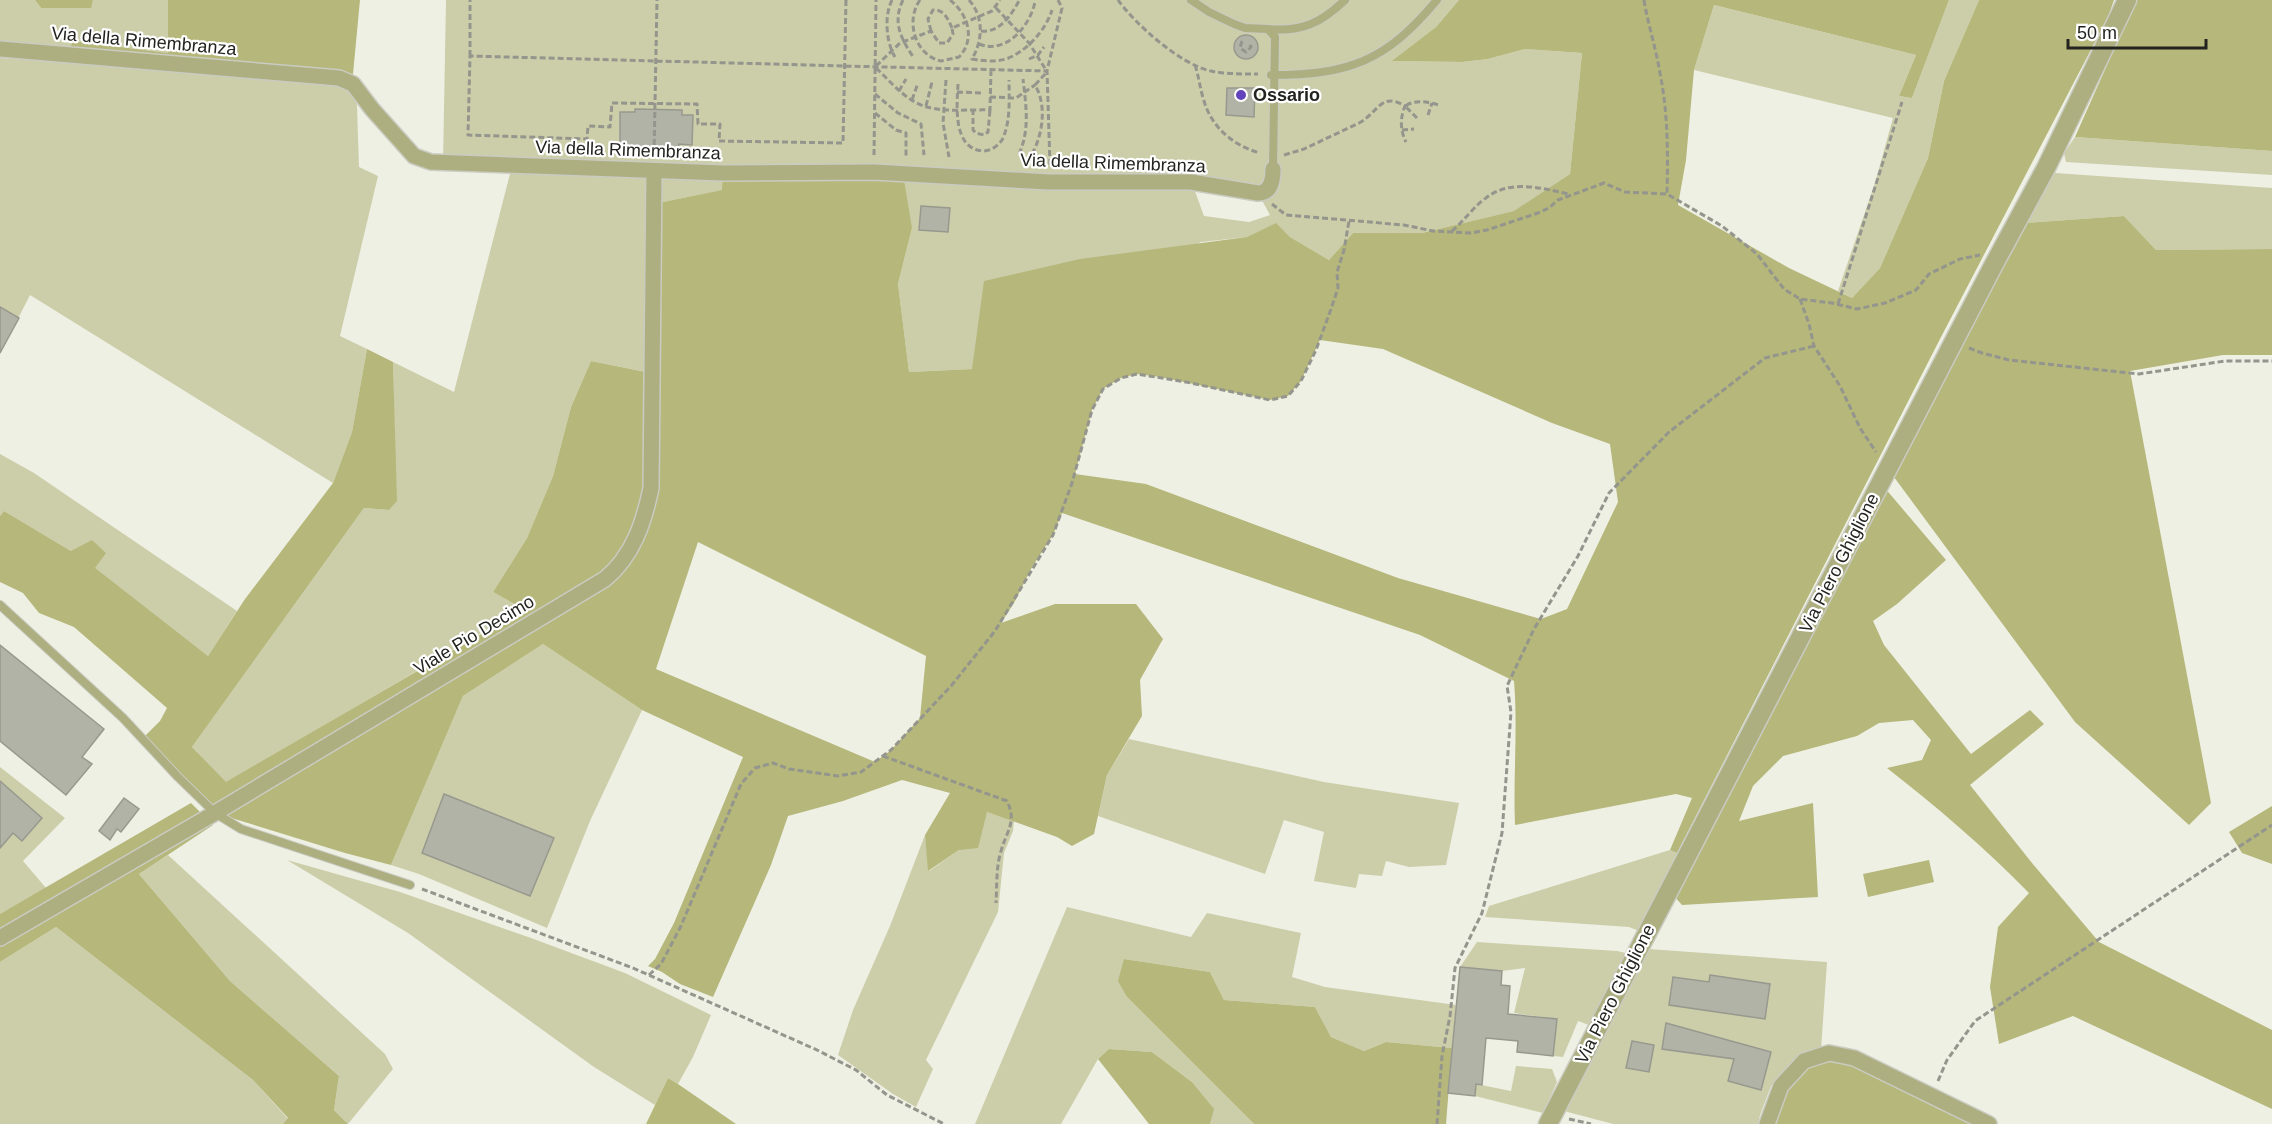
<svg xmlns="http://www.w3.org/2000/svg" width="2272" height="1124" font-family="Helvetica,sans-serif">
  <rect width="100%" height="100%" fill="#eff0e4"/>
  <!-- green -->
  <path fill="#cccea9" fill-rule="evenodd" d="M0,0H35L41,8H90L93,0H168V53L73,41L69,50L0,43Z
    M446,0H1459L1436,27L1393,61L1462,62L1488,59L1525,49L1582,53L1570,174L1515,211L1422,233H1353L1329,260L1290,237L1276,224L1247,237L1201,242L972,369L909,372L898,284L912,228L723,174V190L653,204L652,373L591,361L571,407L553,476L527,538L493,592L524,608L226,783L192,747L364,508L389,510L396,501L393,362L454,392L512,166L443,163ZM1192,183L1258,193L1270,215L1249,222L1204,216Z
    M1949,0H1979L1944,81L1928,158L1880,268L1852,298L1838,291L1875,183L1893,118L1694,70L1714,5L1916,55L1899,96L1912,98Z
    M0,58L339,78L353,84L357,106L359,167L378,176L340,336L367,349L352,432L333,483L30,295L0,354Z
    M2075,137L2272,151V175L2066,162L2064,153Z
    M2055,173L2272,188V249L2156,250L2124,216L2024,223L2048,177Z
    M0,454L34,473L237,611L208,656L71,551L4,511L0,516Z
    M543,644L642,710L590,821L547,928L419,874L391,865L463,696Z
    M1129,739L1324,782L1459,803L1446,865L1409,867L1386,861L1382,876L1359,874L1356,888L1314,881L1324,832L1284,820L1265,874L1098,816L1107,775Z
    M0,767L65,818L23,861L46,888L0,914Z
    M987,812L1014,821L1013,831L1004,853L998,912L926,1060L933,1069L916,1107L893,1094L838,1055L853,1010L890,926L925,835L929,871L959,850Z
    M1670,850L1677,853L1639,931L1629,927L1485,917L1489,906Z
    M168,855L385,1054L393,1069L348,1124L334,1110L339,1076L230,981L139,874Z
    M287,860L400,892L531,938L625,973L711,1015L693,1057L678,1084L668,1078L655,1105L594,1067L408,933Z
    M1067,907L1191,937L1207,913L1301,933L1292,977L1325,987L1456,1005L1452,1048L1386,1042L1364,1051L1331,1037L1315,1007L1224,1000L1210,972L1124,959L1127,997L1254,1124H1210L1213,1109L1192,1082L1152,1052L1109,1049L1098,1059L1061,1124H975Z
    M56,927L253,1080L288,1119L283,1124H0V962Z
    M1477,942L1617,951L1626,953L1589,1025L1578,1021L1563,1057L1553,1056L1557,1019L1514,1013L1525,968L1502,971L1460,967Z
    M1649,949L1827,962L1821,1050L1802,1054L1771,1086L1760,1115L1758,1124H1613L1564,1111Z
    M1516,1066L1552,1069L1557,1082L1543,1113L1475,1096L1476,1084L1511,1091Z"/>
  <!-- forest -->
  <path fill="#b5b77b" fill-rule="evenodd" d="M35,0H93L91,8H41Z
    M168,0H360L353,74L69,50L73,41L168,53Z
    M1459,0H1949L1912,98L1899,96L1916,55L1714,5L1694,70L1686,160L1678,205L1789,268L1852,298L1880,268L1928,158L1944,81L1979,0H2114L2108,17L1940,339L1677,853L1670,850L1692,798L1676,794L1515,825C1513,777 1518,729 1514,681L1420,635L1062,513L1053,535L1032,567L1014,603L1001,623L1055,604H1136L1163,639L1140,680L1142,716L1107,775L1094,834L1072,846L1057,837L987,812L978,848L959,850L928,871L925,835L950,793L902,780L843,801L788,816L771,865L713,997L680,984L662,972L648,966L655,959L674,923L743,757L642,710L543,644L463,696L391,865L345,853L215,813L142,739L160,721L167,708L74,627L39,613L23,593L0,582V516L4,511L71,551L92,540L106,553L95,568L208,656L245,599L333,483L352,432L367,349L393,362L397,501L389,510L364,508L192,747L226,782L524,609L493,592L527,538L553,476L571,407L591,361L651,373L653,204L722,190L723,173L903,174L912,228L898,284L909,372L972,369L984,281L1080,259L1247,237L1276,223L1290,237L1329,260L1353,233H1422L1514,211L1570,174L1582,53L1525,49L1488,59L1462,62L1392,61L1436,27ZM1320,340L1383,349L1552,423L1610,444L1618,502L1567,609L1541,619L1398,578L1146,484L1075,474L1092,410L1103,389L1121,378L1137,374L1160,377L1270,400L1288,396L1301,381ZM698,542L926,656L920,718L891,750L875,762L656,669Z
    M2136,0H2272V151L2075,137Z
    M2124,216L2156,250L2272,249V355H2223L2130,371L2211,803L2189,825L2075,722L1891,473L2024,223Z
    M1884,487L1946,560L1897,604L1873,621L1884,645L1971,754L2030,710L2044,724L1970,785L2032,863L2099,942L2272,1030V1109L2073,1016L1999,1044L1990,987L1998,927L2029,893C1984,847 1937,807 1887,768L1922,760L1931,740L1913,720L1879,723L1857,736L1783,756L1753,786L1739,821L1813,803L1818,897L1682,905L1674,896Z
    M191,803L213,825L139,874L230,981L339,1076L334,1110L348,1124H283L288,1118L253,1080L56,927L0,962V914Z
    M2272,806V864L2242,853L2229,832Z
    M1929,860L1934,882L1868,897L1863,874Z
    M1124,959L1210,972L1224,1000L1315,1007L1331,1037L1364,1051L1386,1042L1452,1048L1446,1124H1254L1127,997L1118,981Z
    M1109,1049L1152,1052L1192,1082L1214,1109L1210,1124H1149L1098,1059Z
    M1828,1060L1851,1062L1977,1124H1772L1785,1089L1808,1065Z
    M668,1078L678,1084L736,1124H646Z"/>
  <!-- building -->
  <path fill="#b2b3a7" stroke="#98998e" stroke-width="1.5" d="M1234 47a12 12 0 1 1 24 0a12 12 0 1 1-24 0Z
    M1227,88H1255L1254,117L1226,115Z
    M635,109L682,110V115H693L692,145L679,144L678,149H633V145H620V112H635Z
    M921,206L950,208L948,232L919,230Z
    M0,307L19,318L0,353Z
    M0,645L104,729L82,757L92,764L66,795L0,741Z
    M0,781L42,818L22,841L13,833L0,848Z
    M444,794L554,838L530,896L422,853Z
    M124,798L139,809L121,832L117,829L110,840L99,831Z
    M1460,967L1502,971L1501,985L1510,986L1508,1014L1557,1019L1553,1056L1517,1052L1518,1041L1486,1038L1482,1085L1476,1084L1475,1096L1448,1093Z
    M1710,975L1770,984L1765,1019L1669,1005L1673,977L1709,982Z
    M1666,1023L1771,1052L1761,1090L1728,1081L1734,1059L1662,1049Z
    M1632,1041L1654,1045L1649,1072L1626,1068Z"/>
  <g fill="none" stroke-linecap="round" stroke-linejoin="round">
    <!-- service casing -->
    <g stroke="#cacbc1" stroke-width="10">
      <path id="service" d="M1191,0L1209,12L1234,24L1245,28L1268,29L1275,37L1273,169
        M1268,29C1302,32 1321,23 1345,0
        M1271,75C1350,75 1386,61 1437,0
        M0,605L123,718L178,777L215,813L241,829L410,885"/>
    </g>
    <!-- minor casing -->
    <g stroke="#cacbc1" stroke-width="18">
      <path id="minor" d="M0,49L339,78L353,84L372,109L414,156L431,162L723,173L874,172L1049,182H1191L1258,193C1271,193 1273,180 1273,169
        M0,938L215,813L605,579C633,556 644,522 651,488L654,171
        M1767,1124L1781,1086L1804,1061L1829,1053L1854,1058L1989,1124"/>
    </g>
    <!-- tertiary casing -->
    <g stroke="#cacbc1" stroke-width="21">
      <path id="tertiary" d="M1548,1124L1993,266L2046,168L2127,0"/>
    </g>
    <!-- path -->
    <path stroke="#94958c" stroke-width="3" stroke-dasharray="6 3" stroke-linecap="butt" d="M846,0L843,143L719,141L720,124H698L697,104L612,103L610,127L588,126L587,139L468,135L470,56L845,66L1047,71
      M892,0C884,16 886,42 895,57
      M903,0C892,22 901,39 914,58
      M920,0C905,21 915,55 941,61L959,57C976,39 968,14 950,0
      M969,0C984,17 983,40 972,59C983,61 995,62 1006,59C1026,52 1046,30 1052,10
      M1118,0C1135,24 1181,65 1211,71C1226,74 1242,74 1258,74
      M1644,0C1648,25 1656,48 1660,73C1668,113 1668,153 1667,194
      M996,8L1029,43L1046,70
      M931,31L928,19L933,10C944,9 948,19 952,28
      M981,31C1000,33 1011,15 1019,1
      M1242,41L1240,48L1246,52L1251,47L1249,42
      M979,44C1006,55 1030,26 1035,2
      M470,56V0
      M1029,59L1038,55L1044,47
      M1195,65C1199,77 1200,89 1204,101C1212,128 1234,146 1260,153
      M991,70L990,110C967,109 935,114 915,102C899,93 888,79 875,67L900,43L931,31L939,43H947L953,34L952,28L992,11L1000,0
      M946,80L943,123L949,157
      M958,84C957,104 952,149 983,151C991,151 998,146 1002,140C1011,122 1009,99 1009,80
      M899,91L906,79
      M957,92L982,93
      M875,94L898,113L921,124L924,155
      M990,97L1016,98L1035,85
      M912,100L918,83
      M926,106L932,82
      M973,109V130L976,133L984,135L988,132L990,110
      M875,113L896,130L906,133V156
      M1428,115L1432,103
      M1417,118L1405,106C1416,99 1427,102 1439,105
      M1402,130L1414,129
      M654,154L657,0
      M1019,154C1030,130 1026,105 1023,79
      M1032,154C1043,134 1047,105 1035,85L1046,73
      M874,155L876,0
      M1284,155L1304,149L1359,123C1378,113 1381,91 1405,106C1400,118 1400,130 1406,142
      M1050,165L1047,71L1062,8L1058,0
      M1272,204L1286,215L1404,225L1433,231L1471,233L1487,230L1538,213L1549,208L1558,200L1604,183L1625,192L1667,194L1722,226L1757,254L1784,289L1800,299L1832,303L1857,309L1885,303L1916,290L1929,274L1960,259L1980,255
      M1452,231C1463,222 1475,205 1486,198C1510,179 1541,188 1569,194
      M1800,299L1809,324L1814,346L1840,386L1860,428L1876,452
      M1838,304L1902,102
      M1969,348L1982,353L2009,360L2139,374L2225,361H2272
      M883,756L1007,801C1017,822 1007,830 1001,851C996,867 997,886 996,903
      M422,889L633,968L817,1050L856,1070L887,1095L944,1124
      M649,975L661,964L681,926L741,784L755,768L773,763L789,769L838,776L861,772L891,750L951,686L995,631L1053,535L1072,483L1092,410L1103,389L1121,378L1137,374L1186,382L1270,400L1288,396L1301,381L1316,350L1331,309L1338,288L1337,272L1344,250L1349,221
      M1938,1081L1947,1060L1975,1021L2272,825
      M1569,1119L1591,1124
      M1437,1124L1442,1056L1450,1016L1455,968L1482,913L1502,833L1511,712L1507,686L1534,629L1578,556L1609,493L1669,432L1765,358L1814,346"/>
    <!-- service -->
    <use href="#service" stroke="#adaf80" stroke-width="8"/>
    <!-- minor -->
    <use href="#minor" stroke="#adaf80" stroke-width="15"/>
    <!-- tertiary -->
    <use href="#tertiary" stroke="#adaf80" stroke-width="18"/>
  </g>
  <!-- markers -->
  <circle fill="#6243bb" stroke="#fff" stroke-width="2" cx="1241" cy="95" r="6"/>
  <g text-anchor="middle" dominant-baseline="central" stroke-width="4.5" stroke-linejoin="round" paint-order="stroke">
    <!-- street labels -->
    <g font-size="18" fill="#23241f" stroke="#fff">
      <text transform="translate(144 41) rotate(5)">Via della Rimembranza</text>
      <text transform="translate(628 150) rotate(2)">Via della Rimembranza</text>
      <text transform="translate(1113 163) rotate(2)">Via della Rimembranza</text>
      <text transform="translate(1839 563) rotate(-63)">Via Piero Ghiglione</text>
      <text transform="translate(474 635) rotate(-31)">Viale Pio Decimo</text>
      <text transform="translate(1615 994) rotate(-63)">Via Piero Ghiglione</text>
    </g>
    <!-- poi labels -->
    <g font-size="18" font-weight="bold" fill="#23241f" stroke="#fff" text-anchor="start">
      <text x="1253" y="95">Ossario</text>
    </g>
  </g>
  <!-- scale -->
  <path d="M2068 39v9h138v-9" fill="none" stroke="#23241f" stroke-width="3"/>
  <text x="2077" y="39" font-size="18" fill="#23241f" stroke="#ffffff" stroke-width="4.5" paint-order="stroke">50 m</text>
</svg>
